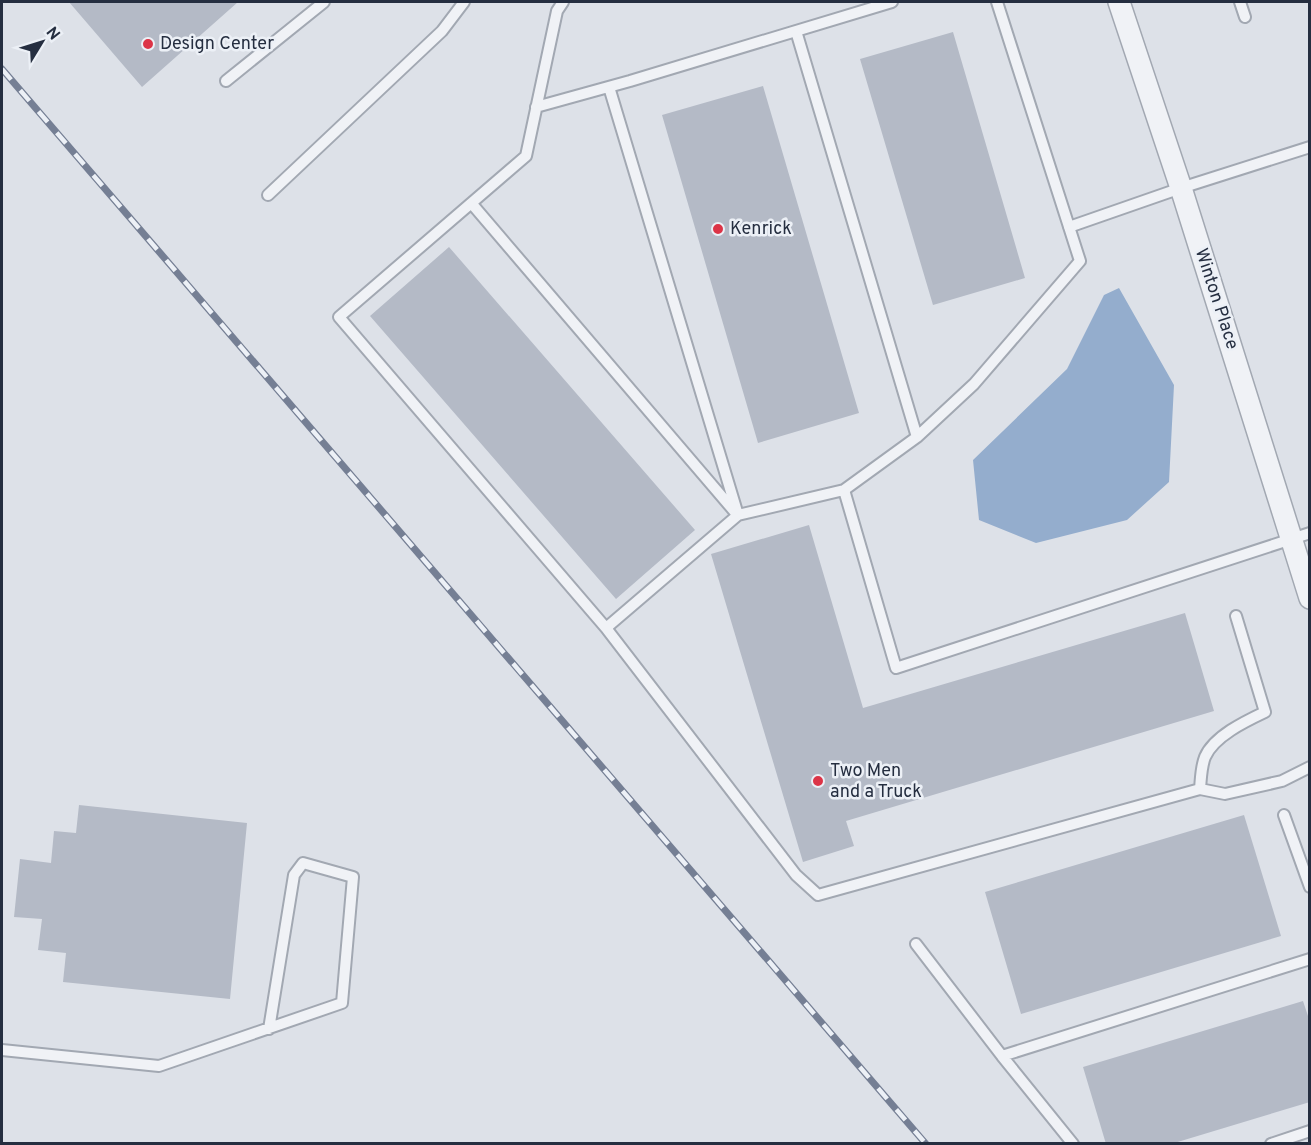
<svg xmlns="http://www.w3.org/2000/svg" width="1311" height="1145" font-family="Overpass,sans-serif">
  <rect width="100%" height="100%" fill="#dde1e8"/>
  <!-- water -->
  <path fill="#94adcd" d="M1119,288L1174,385L1169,482L1127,520L1036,543L979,520L973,460L1067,369L1104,295Z"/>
  <!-- building -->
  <path fill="#b4bac6" d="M69,2H238L142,87Z
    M953,32L1025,278L933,305L860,59Z
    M763,86L859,413L758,443L662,115Z
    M449,247L695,530L616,599L370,316Z
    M809,525L863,708L1185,613L1214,711L846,821L854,846L803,862L711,554Z
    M79,805L247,823L230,999L63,982L66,953L38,950L42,919L14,917L20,859L51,863L54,831L76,833Z
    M1244,815L1281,936L1021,1014L985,892Z
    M1303,1001L1310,1022V1102L1171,1144H1106L1083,1067Z"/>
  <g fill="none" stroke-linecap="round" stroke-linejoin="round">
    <!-- service casing -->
    <g stroke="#a2a8b2" stroke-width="14">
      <path id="service" d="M563,2L557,11L526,156L339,317L606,628L796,875L818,895L1200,789L1225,794L1282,781L1310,767
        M1240,2L1245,17
        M796,31L917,437
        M226,81L324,2
        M609,87L738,515
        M536,107L630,81L892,2
        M268,195L442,31L464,2
        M472,204L735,512
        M1069,227L1181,188L1310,147
        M844,490L896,668L1310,533
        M606,628L738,515L844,490L917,437L974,384L1080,261L997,2
        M1200,789C1201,778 1201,767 1205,757C1214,736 1246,721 1265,712L1236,616
        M1284,815L1310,887
        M916,944L1002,1056L1310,959
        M2,1050L159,1066L342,1003L353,877L303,863L294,875L269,1029
        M1002,1056L1073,1144
        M1271,1144L1310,1131"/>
    </g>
    <!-- minor casing -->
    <g stroke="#a2a8b2" stroke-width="24">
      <path id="minor" d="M1119,2L1181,188L1310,598"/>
    </g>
    <!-- service -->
    <use href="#service" stroke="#f0f2f6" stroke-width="10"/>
    <!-- minor -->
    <use href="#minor" stroke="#f0f2f6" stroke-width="21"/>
    <!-- rail casing -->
    <g stroke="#757f94" stroke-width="7">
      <path id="rail" d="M2,69L926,1144"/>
    </g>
    <!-- rail -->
    <use href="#rail" stroke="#ecf0f6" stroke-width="4.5" stroke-dasharray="14" stroke-linecap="butt"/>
  </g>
  <!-- markers -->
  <g fill="#dc3447" stroke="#ecf0f6" stroke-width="2">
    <circle cx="148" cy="44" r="6"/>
    <circle cx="718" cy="229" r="6"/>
    <circle cx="818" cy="781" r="6"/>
  </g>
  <g text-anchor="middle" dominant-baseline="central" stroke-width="5" stroke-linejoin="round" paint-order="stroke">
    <!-- poi labels -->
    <g font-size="18" fill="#252e40" stroke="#ecf0f6" text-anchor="start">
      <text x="160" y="44">Design Center</text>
      <text x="730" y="229">Kenrick</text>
      <text x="830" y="771">Two Men<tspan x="830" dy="21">and a Truck</tspan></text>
    </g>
    <!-- street labels -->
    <g font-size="18" fill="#252e40" stroke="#ecf0f6">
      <text transform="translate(1216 299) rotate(72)">Winton Place</text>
    </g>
  </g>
  <!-- border -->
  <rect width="1311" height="1145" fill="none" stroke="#252e40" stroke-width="6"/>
  <!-- north arrow -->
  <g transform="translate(42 42) rotate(52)" stroke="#ecf0f6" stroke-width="4.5" paint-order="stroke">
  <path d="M0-4.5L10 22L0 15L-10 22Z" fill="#252e40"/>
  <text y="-9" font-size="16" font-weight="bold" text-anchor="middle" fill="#252e40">N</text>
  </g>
</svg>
